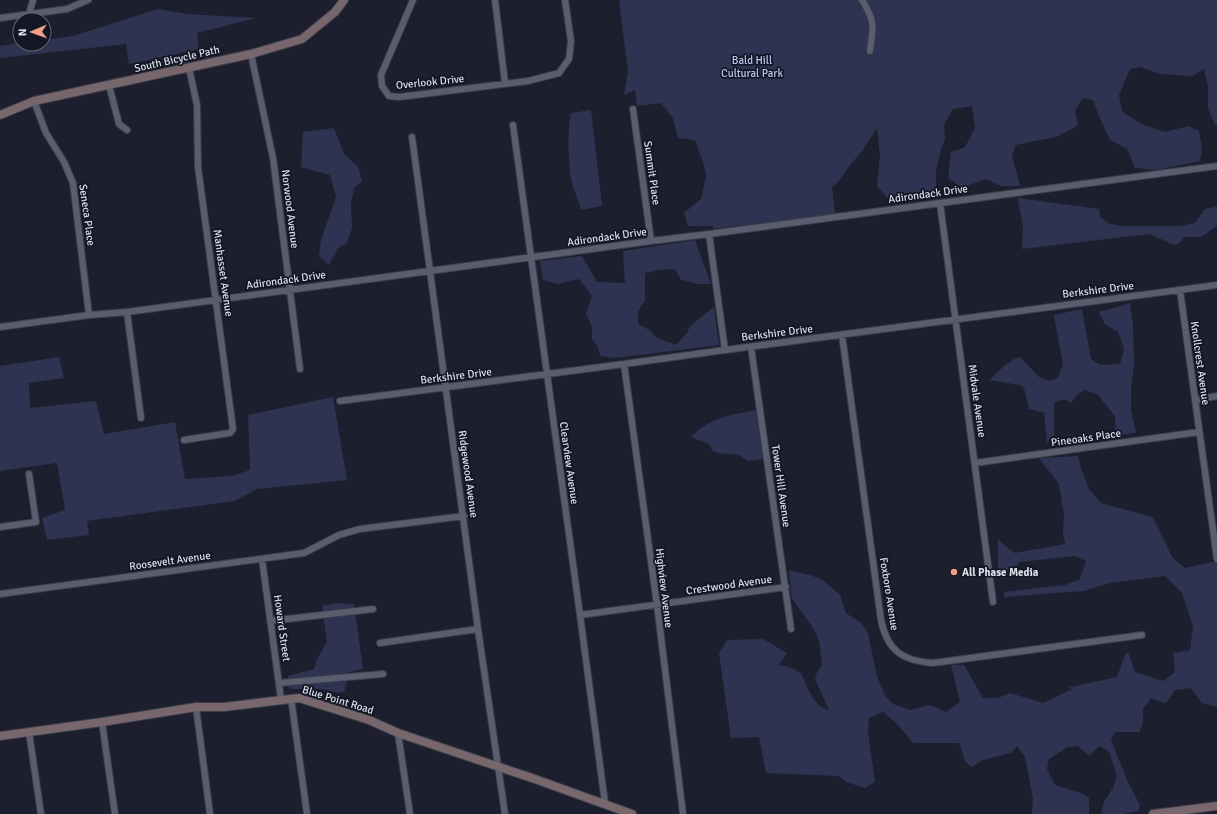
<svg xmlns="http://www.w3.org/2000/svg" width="1217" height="814" font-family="Signika,sans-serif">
  <rect width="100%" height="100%" fill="#1d1f2e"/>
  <!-- green -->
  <path fill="#2e3351" d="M619,0H1217V125H1215L1208,108V87L1204,69L1192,76L1161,74L1140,67L1130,69L1119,95L1122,111L1141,124L1165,132L1188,126L1199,131L1202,149L1200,161L1156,170L1135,168L1127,149L1110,140L1101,121L1093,100L1083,98L1075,110L1078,125L1059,136L1016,145L1012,155L1020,186H1001L985,179L962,188L948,178L951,152L965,147L975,128L972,106L953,109L944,125L945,139L941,149L936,171V193L891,202L877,186L880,155L877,128L862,151L850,165L838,182L832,187L835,214L713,229V226H688L684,213L701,199L706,176L704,165L695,140L678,138L673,118L661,103L637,106L635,90L624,95L628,71Z
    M158,9L186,14L256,18L197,33L199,49L129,64L126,44L0,58V46L20,43V44H44V40L73,36Z
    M591,110L602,206L581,210C579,201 576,195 573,187C568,172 567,127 571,113Z
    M334,128L344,154L358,167L362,181L354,188L351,204L352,228L347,243L338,248L329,265L319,256L321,240L336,197L330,175L301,167L303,132Z
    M1018,198L1099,209L1100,217L1108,223L1121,226H1179L1195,223L1205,209L1217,206V226L1201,237H1183L1180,243L1175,245L1149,234L1022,249L1023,228Z
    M695,240L711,284H699L681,280L675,269L659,270L645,273V301L638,311V324L651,331L657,338L676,345L687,333L690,326L714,307L719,345L615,358L600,356L598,347L592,339V327L586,313L592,296L579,279L558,284L543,280L540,261L582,256L597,282L625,283L623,251Z
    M1130,303L1133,326L1134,365L1131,390V410L1136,433L1116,435L1115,416L1097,394L1084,390L1076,396L1071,403L1064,399L1054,403V435L1047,443L1044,413L1029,409L1024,388L1020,385L989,380C999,372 1008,360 1020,357L1039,377L1049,381L1058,377L1063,365L1054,315L1082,309L1091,359L1101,365L1120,364L1124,349L1118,332L1105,324L1099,312Z
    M59,357L64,378L29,383L30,408L96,401L104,434L175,422L185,479L232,476L250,470L248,415L333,397L347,480L257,489L234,501L87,521L89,535L47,540L42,518L65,510L57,463L0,471V366Z
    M756,410L763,459L748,461L739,455L718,453L713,451L709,444L691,437C711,417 730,415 756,410Z
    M1078,456L1081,469L1089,489L1101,503L1153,517L1172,557L1185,568L1217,561V707L1202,703L1191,688L1175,690L1167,702L1163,703L1151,698L1143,709V723L1139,732H1115L1111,740L1127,780L1140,805L1138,811L1122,814H1101L1104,801L1113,788L1117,776L1109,752L1100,746L1089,756L1078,746L1068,747L1049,759L1047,769L1055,785L1081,793L1089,798V814H1032L1033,798L1025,757L1017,746L1011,753L983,760L971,767L965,761L959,743H913L898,725L883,712L869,718L868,732L875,782L865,788L846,782L838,776L766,773L759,737L731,738L719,653L727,640L763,639L787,653L779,665L789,667L800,672C807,685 813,707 829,710L815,679L817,672L822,664L819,641L812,626L792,599L789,570L813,576L824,581L840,595L846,613L861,623L868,633L877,677L886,697L893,704L910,710L930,705L946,712L960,702L951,665H964L983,698H998L1010,693L1043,703L1072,689L1067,688L1117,677L1125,655L1128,652L1135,672L1163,681L1175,672L1173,653L1190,650L1193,626L1182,593L1165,576L1109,583L1084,591L1004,597V592L1065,585L1080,579L1086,561L1075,556L1020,562L1003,579L998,574V539L1005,546L1015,553L1065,544L1063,532L1064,515L1059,484L1039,458Z
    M339,603L354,604L363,669L350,672L344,692L337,693L324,689H289L288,676L314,669L317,659L327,642L322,606Z"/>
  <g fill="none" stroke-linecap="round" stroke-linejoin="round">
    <!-- street casing -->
    <g stroke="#3a3c48" stroke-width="8">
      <path id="street" d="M413,0L381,75L382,86L389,96L399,97L528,81L559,73L569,59L571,41L565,0
        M495,0L505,83
        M862,0C876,23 873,26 870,51
        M29,14L33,0
        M0,18L67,9L88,0
        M251,54L273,158L300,369
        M109,85L119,124L127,130
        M34,101L46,133L64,162L73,183L89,315
        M633,109L651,241
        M513,125L580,615L605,803
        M412,137L478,629L505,814
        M940,203L993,602
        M709,234L725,350
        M1180,290L1217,559
        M127,312L141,418
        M0,327L89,315L127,312L651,241L709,234L1217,166
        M842,335L881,620C887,650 902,661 933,663L1142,635
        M751,347L791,629
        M624,364L657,605L683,814
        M1195,400L1217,396
        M340,401L624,364L725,350L1217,285
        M184,440L230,433L233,429L198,167L197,105L189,68
        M975,463L1199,432
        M0,527L36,522L29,474
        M262,559L281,699
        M0,594L304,553L339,535L360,529L464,516
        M580,615L786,587
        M270,621L373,609
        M380,643L478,629
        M279,683L383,674
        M291,698L307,814
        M196,707L210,814
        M102,722L115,814
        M29,732L41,814
        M398,733L410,814"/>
    </g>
    <!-- secondary casing -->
    <g stroke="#3a3c48" stroke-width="10">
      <path id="secondary" d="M0,115L34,101L251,54L302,39L335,12L344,0
        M0,736L102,722L196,707H224L299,698L369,720L398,733L532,778L632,814
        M1153,814L1217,806"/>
    </g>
    <!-- street -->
    <use href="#street" stroke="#595d6e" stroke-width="6"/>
    <!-- secondary -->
    <use href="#secondary" stroke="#77666c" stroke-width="8"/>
  </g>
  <!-- markers -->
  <circle fill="#f39f84" stroke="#131624" stroke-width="1.5" cx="954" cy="572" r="4"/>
  <g text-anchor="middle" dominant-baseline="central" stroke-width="3.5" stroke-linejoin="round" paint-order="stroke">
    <!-- street labels -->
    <g font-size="11" fill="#dcdee8" stroke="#131624">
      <text transform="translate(177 59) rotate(-13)">South Bicycle Path</text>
      <text transform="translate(430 82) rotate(-6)">Overlook Drive</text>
      <text transform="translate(652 173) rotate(82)">Summit Place</text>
      <text transform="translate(928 194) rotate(-8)">Adirondack Drive</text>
      <text transform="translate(290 209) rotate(83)">Norwood Avenue</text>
      <text transform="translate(87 215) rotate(82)">Seneca Place</text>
      <text transform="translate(607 237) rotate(-8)">Adirondack Drive</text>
      <text transform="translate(223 273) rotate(82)">Manhasset Avenue</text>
      <text transform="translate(286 280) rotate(-8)">Adirondack Drive</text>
      <text transform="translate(1098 290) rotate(-7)">Berkshire Drive</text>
      <text transform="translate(777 333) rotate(-7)">Berkshire Drive</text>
      <text transform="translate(1200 363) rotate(82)">Knollcrest Avenue</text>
      <text transform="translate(456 376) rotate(-7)">Berkshire Drive</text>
      <text transform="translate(977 401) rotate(82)">Midvale Avenue</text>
      <text transform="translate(1086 438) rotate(-8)">Pineoaks Place</text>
      <text transform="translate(569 463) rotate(82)">Clearview Avenue</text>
      <text transform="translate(468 474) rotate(82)">Ridgewood Avenue</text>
      <text transform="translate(781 486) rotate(82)">Tower Hill Avenue</text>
      <text transform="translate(170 561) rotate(-8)">Roosevelt Avenue</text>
      <text transform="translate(729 585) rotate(-8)">Crestwood Avenue</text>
      <text transform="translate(664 588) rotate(83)">Highview Avenue</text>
      <text transform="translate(889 594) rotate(81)">Foxboro Avenue</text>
      <text transform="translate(282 628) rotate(82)">Howard Street</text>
      <text transform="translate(338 700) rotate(17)">Blue Point Road</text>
    </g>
    <!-- park labels -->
    <g font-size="11" fill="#bbc5f2" stroke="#131624">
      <text x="752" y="60">Bald Hill<tspan x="752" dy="13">Cultural Park</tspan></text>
    </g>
    <!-- poi labels -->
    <g font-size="11" font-weight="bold" fill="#dcdee8" stroke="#131624" text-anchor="start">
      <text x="962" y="572">All Phase Media</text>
    </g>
  </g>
  <!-- north arrow -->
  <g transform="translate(32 32) rotate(268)"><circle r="19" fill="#131624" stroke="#636672"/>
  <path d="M0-3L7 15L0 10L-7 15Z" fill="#f39f84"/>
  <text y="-6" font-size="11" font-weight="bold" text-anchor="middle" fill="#dcdee8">N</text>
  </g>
</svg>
